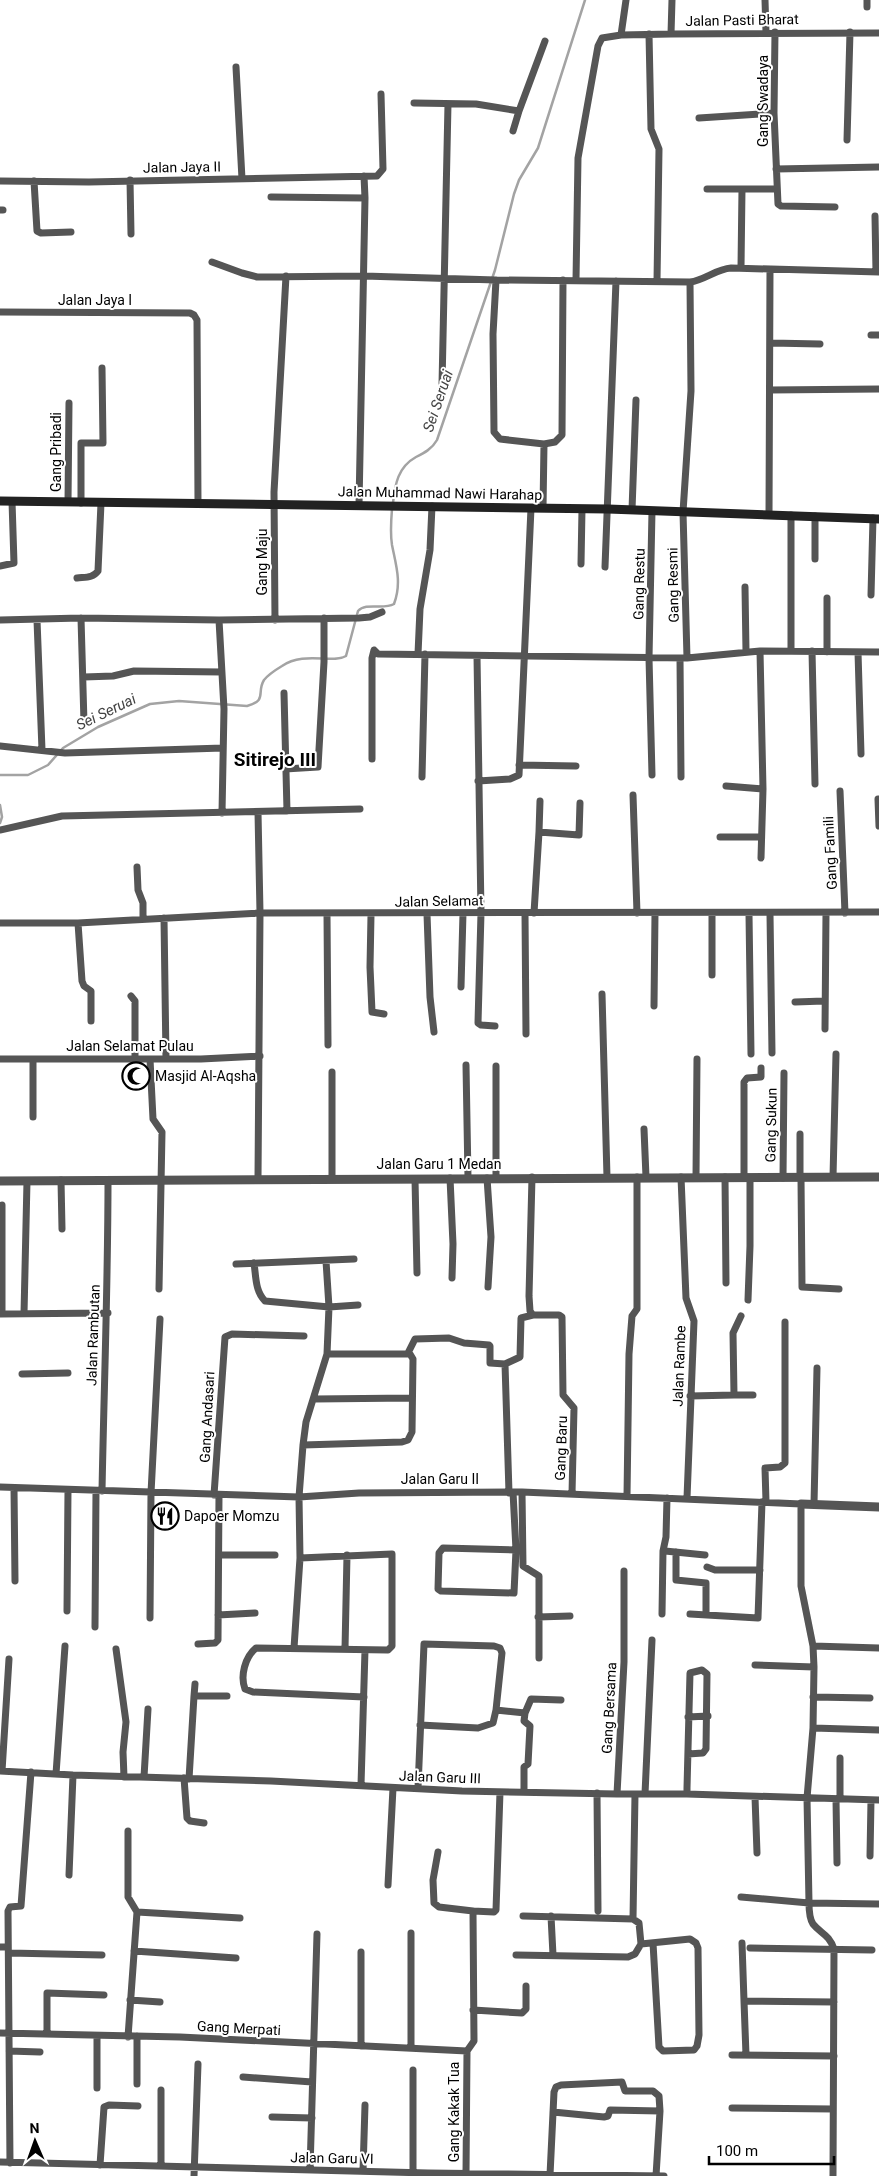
<svg xmlns="http://www.w3.org/2000/svg" width="879" height="2176" font-family="Roboto,sans-serif">
  <rect width="100%" height="100%" fill="#fff"/>
  <g fill="none" stroke-linecap="round" stroke-linejoin="round">
    <!-- stream -->
    <path stroke="#a3a3a3" stroke-width="2.5" d="M393,503C395,484 398,467 416,457C424,453 432,449 437,440L495,270L514,194L519,180L538,148L585,0
      M0,775H28L48,765L63,748L98,727L150,704L179,701L247,706C268,700 256,693 264,680C268,675 277,669 282,666C304,651 332,664 346,656L358,611C366,602 383,610 394,604C402,583 396,565 392,545C390,533 391,521 392,509
      M0,805L2,817L0,823"/>
    <!-- minor -->
    <path stroke="#555" stroke-width="7" d="M765,0L766,32
      M867,0V7
      M775,32L774,113L778,204L781,206L835,207
      M649,34L651,129L659,149L657,281
      M671,34L672,0
      M621,35L626,0
      M236,67L242,179
      M414,103L476,104L519,111L545,41
      M699,118L774,113
      M513,131L519,111
      M847,140L850,32
      M776,169L879,167
      M130,180L131,234
      M0,181L89,182L377,176L383,169L381,94
      M34,181L37,231L41,233L71,232
      M707,189H777
      M271,197L365,198
      M0,210H3
      M875,216L876,272
      M212,262L242,273L257,277L364,276L496,280L690,282C705,280 716,269 731,268L879,272
      M741,268L742,189
      M496,280L493,334L494,432L500,439L544,444
      M576,280L578,158L598,46L602,38L621,35L671,34L879,33
      M0,312L190,313L194,315L197,320L198,504
      M871,335H879
      M771,343L820,344
      M442,385L448,104
      M770,390L879,389
      M68,502L69,403
      M81,503V443H103L102,368
      M359,505L365,198L364,176
      M543,508L544,444L555,442L562,435L563,280
      M632,510L636,400
      M769,515L770,269
      M815,516V559
      M581,564L582,509
      M0,566L14,563L12,501
      M605,567L616,281
      M77,578C86,577 93,578 98,571L101,503
      M745,587L746,652
      M871,595L873,518
      M827,598V652
      M81,618L84,723
      M0,620L81,618L219,620L359,618L370,617L382,612
      M37,620L42,750
      M219,620L224,709L222,813
      M275,620L274,492L286,276
      M760,651L763,789L761,858
      M791,651V515
      M812,651L815,784
      M858,652L861,754
      M418,654L420,609L430,550L432,506
      M477,656L481,913L478,1023L481,1025L495,1026
      M680,658L681,777
      M687,658L683,512L691,391L690,282
      M84,677L113,676L134,671L222,672
      M284,693L287,811
      M0,746L65,753L223,748
      M372,759V658L374,650L378,654L687,658L760,651L879,652
      M519,765L576,766
      M285,769L318,767L324,662V618
      M652,775L649,658L652,511
      M422,777L425,654
      M478,781L510,779L519,775L531,508
      M726,786L763,789
      M840,791L845,913
      M633,795L637,913
      M878,799L879,826
      M0,830L62,816L360,809
      M539,832L540,801
      M720,837H761
      M137,867L138,890L143,903V918
      M525,913L526,1034
      M534,913L539,832L579,835L580,803
      M327,914L328,1045
      M427,914L430,997L434,1032
      M749,914L751,1054
      M770,914L772,1053
      M371,915L370,967L372,1012L384,1014
      M164,918L166,1059
      M0,923H78L260,913L879,912
      M78,923L82,981L84,986L91,991V1021
      M712,975V914
      M461,987L463,913
      M602,994L607,1177
      M131,996L135,1001V1059
      M795,1002L824,1001
      M654,1006L655,913
      M825,1029L826,913
      M0,1059H201L260,1056
      M33,1059V1117
      M150,1059L153,1119L162,1132L159,1289
      M466,1065L468,1178
      M496,1066V1178
      M332,1072V1178
      M644,1129L646,1177
      M532,1177L529,1296L530,1311L533,1315
      M681,1177L686,1298L694,1321L687,1498
      M696,1177L697,1059
      M725,1177L726,1283
      M744,1177V1082L747,1078L761,1077V1068
      M833,1177L836,1054
      M450,1178L453,1244L452,1278
      M487,1178L491,1237L488,1287
      M783,1178L784,1073
      M800,1178V1134
      M801,1178L802,1287L839,1289
      M258,1179L260,913L258,812
      M415,1179L417,1273
      M61,1180L62,1229
      M254,1263C256,1276 255,1291 265,1301L329,1307L358,1305
      M236,1264L354,1259
      M748,1300L750,1246V1178
      M0,1314L108,1313
      M2,1314V1205
      M24,1314L27,1181
      M408,1353L415,1339L449,1338L464,1343L489,1345L490,1346V1363L505,1364L520,1357L521,1318L533,1315H559L562,1317L563,1395L574,1408L572,1494
      M505,1364L509,1493
      M22,1374L68,1373
      M734,1395H753
      M690,1396L734,1395L733,1333L741,1316
      M314,1399L412,1398
      M303,1445L402,1442L408,1440L412,1432L413,1359L410,1354H327
      M0,1487L299,1497L359,1493L522,1492L801,1504V1586L813,1646L814,1667L813,1728L807,1798L809,1903C809,1910 809,1918 813,1924C821,1934 829,1934 834,1949L833,2176
      M14,1488L15,1581
      M102,1491C104,1387 108,1284 108,1180
      M513,1492L516,1550L514,1593L441,1591L438,1589L439,1553L443,1548L516,1550
      M522,1492L523,1566L539,1576V1658
      M214,1495L225,1337L232,1334L304,1336
      M627,1496L629,1354L632,1316L637,1309V1177
      M766,1502L765,1468L780,1467L785,1463V1322
      M814,1504L817,1368
      M665,1551L705,1555
      M676,1552V1580L706,1583V1614
      M219,1555H275
      M300,1558L392,1554V1646L388,1650L256,1648C245,1657 240,1676 245,1689L253,1692L364,1697
      M707,1567L715,1570H760
      M67,1611L68,1490
      M662,1614L663,1551L666,1537L667,1498
      M690,1614L758,1618L762,1502
      M218,1615L255,1613
      M538,1617L570,1616
      M150,1618L151,1493L160,1319
      M95,1627L96,1491
      M198,1644L215,1643L218,1640L219,1495
      M813,1646L879,1648
      M294,1648L300,1558L299,1497L303,1445L306,1422L327,1354L329,1307L326,1261
      M116,1649L126,1722L123,1752L124,1777
      M345,1649L347,1555
      M755,1665L814,1667
      M194,1696L195,1684
      M813,1697L870,1698
      M496,1710L525,1713L531,1699L561,1700
      M688,1717L708,1716
      M813,1728L879,1730
      M0,1771L73,1775L271,1781L462,1791L617,1794H687L879,1800
      M2,1771L9,1659
      M56,1774L65,1646
      M144,1777L148,1709
      M184,1778L187,1818L190,1821L204,1823
      M189,1779L194,1696H227
      M361,1785L365,1650
      M418,1788L424,1644L494,1646L500,1648L502,1653L496,1710L493,1723L478,1728L420,1725
      M524,1792V1767L528,1764L530,1726L524,1721L525,1713
      M597,1793L598,1911
      M617,1794L624,1662V1571
      M645,1794L652,1640
      M687,1794V1788L690,1673L702,1670L707,1674L706,1749L703,1753L688,1754
      M755,1797L757,1853
      M836,1799L837,1863
      M840,1799V1758
      M438,1852L433,1880L434,1903L439,1907L473,1911L474,2041L467,2051
      M870,1856L871,1800
      M69,1875L73,1775
      M388,1885L393,1788
      M741,1897L809,1903L879,1904
      M473,1911L494,1912L496,1910L500,1792
      M137,1912L240,1918
      M551,1916L553,1955
      M633,1919L635,1794
      M411,1933V2048
      M742,1943L744,2001L834,2002
      M641,1944L690,1939L696,1943L698,1948L699,2035L697,2046L694,2050L663,2051L659,2047L653,1943
      M0,1947H8
      M750,1948L872,1950
      M134,1951L236,1958
      M361,1952V2046
      M9,1953L102,1955
      M516,1955L628,1957L635,1954L641,1944L639,1923L633,1919L523,1916
      M130,2000L160,2002
      M744,2001L746,2055
      M473,2010L522,2013L526,2009V1986
      M0,2033L180,2037L467,2051
      M47,2034V1993L104,1995
      M128,2037L137,1912L128,1897V1831
      M9,2051L40,2052
      M732,2055L834,2056
      M243,2077L312,2082
      M137,2084V2036
      M97,2088V2036
      M732,2108L833,2109
      M553,2112L604,2117L608,2116L610,2110L660,2111
      M272,2117L312,2118
      M0,2162L428,2173L664,2176
      M10,2163L8,1911L10,1907L21,1906L31,1772
      M100,2165L104,2107L109,2105L138,2106
      M161,2166V2090
      M310,2170L317,1934
      M363,2171L365,2105
      M413,2173V2070
      M466,2174L467,2051
      M550,2175L554,2092L556,2087L561,2085L622,2082L625,2091H653L659,2096L660,2111L656,2176
      M194,2176L198,2064"/>
    <!-- tertiary -->
    <path stroke="#555" stroke-width="9" d="M0,1181L879,1177
      M801,1504L879,1507"/>
    <!-- secondary -->
    <path stroke="#222" stroke-width="9" d="M0,501L608,509L879,519"/>
  </g>
  <!-- icons -->
  <defs>
    <g id="mosque-ring" transform="scale(1.4375)"><circle r="9.5" fill="#fff" stroke="#000" stroke-width="1.5"/><path d="M3.5-4.9A6 6 0 1 0 3.5 4.9A5 5 0 1 1 3.5-4.9Z" fill="#000"/></g>
    <g id="restaurant-ring" transform="scale(1.4375)"><circle r="9.5" fill="#fff" stroke="#000" stroke-width="1.5"/><path d="M-5-6h1v4h1v-4h1v4h1v-4h1v5L-1.5 .5V6h-2V.5L-5-1ZM5-6V6H3V1.5H1.5Q1.5-4 5-6Z" fill="#000"/></g>
  </defs>
  <g fill-rule="evenodd">
    <use href="#mosque-ring" x="136" y="1076"/>
    <use href="#restaurant-ring" x="165" y="1516"/>
  </g>
  <g text-anchor="middle" dominant-baseline="central" stroke-width="4" stroke-linejoin="round" paint-order="stroke">
    <!-- street labels -->
    <g font-size="14" fill="#000" stroke="#fff">
      <text transform="translate(742 20) rotate(-1)">Jalan Pasti Bharat</text>
      <text transform="translate(763 101) rotate(-90)">Gang Swadaya</text>
      <text transform="translate(182 167) rotate(-1)">Jalan Jaya II</text>
      <text x="95" y="300">Jalan Jaya I</text>
      <text transform="translate(56 452) rotate(-90)">Gang Pribadi</text>
      <text transform="translate(440 493) rotate(1)">Jalan Muhammad Nawi Harahap</text>
      <text transform="translate(262 562) rotate(-90)">Gang Maju</text>
      <text transform="translate(639 584) rotate(-89)">Gang Restu</text>
      <text transform="translate(673 585) rotate(-91)">Gang Resmi</text>
      <text transform="translate(830 853) rotate(-93)">Gang Famili</text>
      <text transform="translate(439 901) rotate(-1)">Jalan Selamat</text>
      <text x="130" y="1046">Jalan Selamat Pulau</text>
      <text transform="translate(771 1125) rotate(-89)">Gang Sukun</text>
      <text x="439" y="1164">Jalan Garu 1 Medan</text>
      <text transform="translate(93 1335) rotate(-88)">Jalan Rambutan</text>
      <text transform="translate(679 1366) rotate(-88)">Jalan Rambe</text>
      <text transform="translate(207 1417) rotate(-87)">Gang Andasari</text>
      <text transform="translate(561 1448) rotate(-88)">Gang Baru</text>
      <text x="440" y="1479">Jalan Garu II</text>
      <text transform="translate(609 1708) rotate(-87)">Gang Bersama</text>
      <text transform="translate(440 1777) rotate(2)">Jalan Garu III</text>
      <text transform="translate(239 2028) rotate(3)">Gang Merpati</text>
      <text transform="translate(454 2112) rotate(-90)">Gang Kakak Tua</text>
      <text transform="translate(332 2158) rotate(1)">Jalan Garu VI</text>
    </g>
    <!-- poi labels -->
    <g font-size="14" fill="#000" stroke="#fff" text-anchor="start">
      <text x="155" y="1076">Masjid Al-Aqsha</text>
      <text x="184" y="1516">Dapoer Momzu</text>
    </g>
    <!-- water labels -->
    <g font-size="15" font-style="italic" fill="#444" stroke="#fff">
      <text transform="translate(438 401) rotate(-71)">Sei Seruai</text>
      <text transform="translate(106 712) rotate(-26)">Sei Seruai</text>
    </g>
    <!-- district labels -->
    <g font-size="19" font-weight="bold" fill="#000" stroke="#fff">
      <text x="275" y="759">Sitirejo III</text>
    </g>
  </g>
  <!-- north arrow -->
  <g transform="translate(35 2141) rotate(358)" stroke="#ffffff" stroke-width="4" paint-order="stroke">
  <path d="M0-4L9 19L0 12L-9 19Z" fill="#000000"/>
  <text y="-8" font-size="14" font-weight="bold" text-anchor="middle" fill="#000000">N</text>
  </g>
  <!-- scale -->
  <path d="M709 2156v8h125v-8" fill="none" stroke="#000000" stroke-width="2.5"/>
  <text x="716" y="2156" font-size="15" fill="#000000" stroke="#ffffff" stroke-width="4" paint-order="stroke">100 m</text>
</svg>
